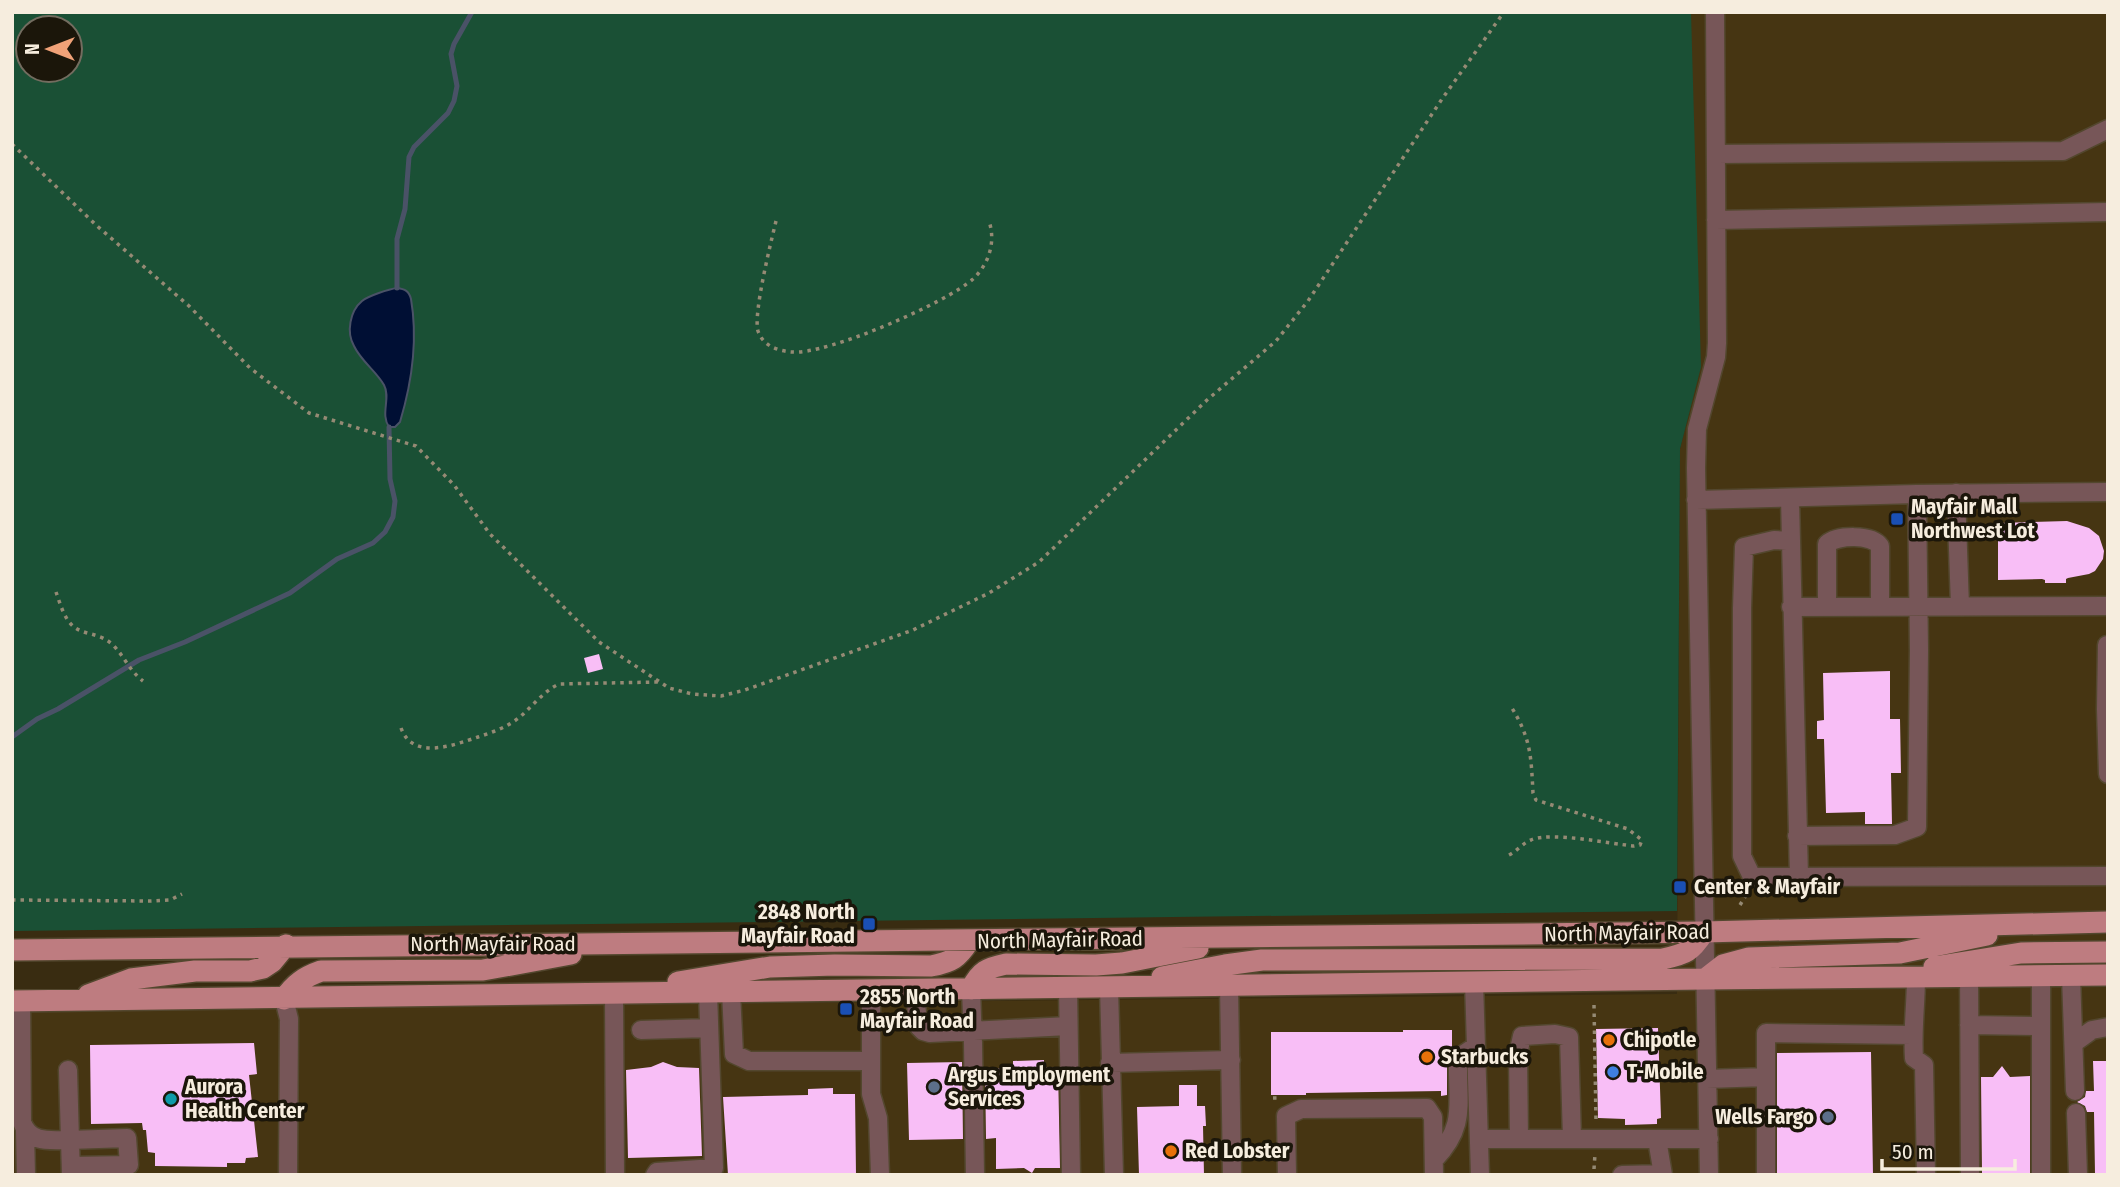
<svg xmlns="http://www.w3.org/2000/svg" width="2120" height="1187" font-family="'Fira Sans Condensed',sans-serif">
  <rect width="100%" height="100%" fill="#392c11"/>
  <!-- built -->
  <path fill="#463512" d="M1690,12H2108V1175H12V1011L1677,994L1680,449L1699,371Z"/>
  <!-- green -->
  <path fill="#1a5035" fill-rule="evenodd" d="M12,12H1691L1701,367L1680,449L1677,911L12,931ZM28,28H70V70H28Z"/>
  <!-- water -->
  <path fill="#000f34" stroke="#4a5267" stroke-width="2" d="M397,288C405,289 409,291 411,299C418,340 412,382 400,422L395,427H389C380,414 391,398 384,385C376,371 361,361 354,346C346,332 350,311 362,301C368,296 389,289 397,288Z"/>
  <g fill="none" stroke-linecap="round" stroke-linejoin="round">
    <!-- stream -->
    <path stroke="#4a5267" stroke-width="5" d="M397,288V239L405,209L409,157L414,147L448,113L454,101L457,86L451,54L454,44L472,12
      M12,737L37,719L58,709L139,660L185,642L290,593L337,559L373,543L385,532L393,517L395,501L390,479L389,427"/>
  </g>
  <!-- building -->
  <path fill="#f8bef6" d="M2067,521L2089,528L2099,536L2104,551L2103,559L2095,571L2089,574L2068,578L2066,579V583H2045V580L2042,579L1998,580V523Z
    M599,654L603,669L588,673L584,658Z
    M1890,671V719H1900L1901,773H1891L1892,824H1865V812L1826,813L1824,739H1817V721L1824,720L1823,673Z
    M1658,1028L1661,1118L1657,1119V1124L1625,1125V1119L1598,1118L1596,1029Z
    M1403,1030H1452V1049L1447,1061V1095L1441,1096V1091L1306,1093V1095H1271V1032H1403Z
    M254,1043L257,1074L249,1075L258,1157L246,1158L245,1163H227V1167L155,1166V1153L148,1152L146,1130H143L142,1123L91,1124L90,1045Z
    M1871,1052L1873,1175H1777V1053Z
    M1044,1060V1067H1058L1060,1168H1035L1032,1173L1024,1168L996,1169V1138L986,1139L985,1069L1013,1068V1061Z
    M2093,1061H2108V1174H2095L2094,1112H2087L2085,1106L2077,1102L2085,1097L2086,1091H2094Z
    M663,1062L677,1067L699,1068L702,1156L628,1158L626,1070L651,1067Z
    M962,1062L963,1139L909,1140L907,1063Z
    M2002,1066L2010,1077L2030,1076V1175H1982L1981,1077H1993Z
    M1179,1085H1197V1106H1205L1206,1126H1203L1204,1175H1139L1137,1107L1179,1106Z
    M833,1088V1094H855L856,1175H728L723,1097L808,1095V1089Z"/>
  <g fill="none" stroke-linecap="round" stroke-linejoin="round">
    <!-- minor casing -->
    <g stroke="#53472e" stroke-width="21">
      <path id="minor" d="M1716,154L2063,151L2108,129
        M1716,220L2108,212
        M1956,493L1960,606
        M1790,498L1791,541L1774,540L1744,547L1742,608V856L1752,877L2108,876
        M1696,500L1917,494L2108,492
        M1791,541L1799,877
        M1791,607L2108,606
        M1827,607V544C1837,535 1872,534 1880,546V607
        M2107,645L2106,709H2108
        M2106,709L2108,774
        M1797,836L1895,835L1917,827L1919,650L1917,494
        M1969,964L1970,1175
        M2041,976V1175
        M2071,976L2075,1091
        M1916,977C1916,1004 1912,1032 1914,1058L1924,1065L1926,1175
        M1474,982L1480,1175
        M1229,985L1232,1175
        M1109,987L1114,1175
        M1068,988L1071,1175
        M971,989L973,1043L975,1175
        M871,990V1094L878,1118L880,1175
        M914,990L919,1027L923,1031L930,1033L1068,1026
        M708,992L714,1168L709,1175
        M731,992L734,1054L749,1061H871
        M614,994L615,1175
        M284,999L289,1019L288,1175
        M21,1001L22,1122C30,1144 50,1140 70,1140L68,1070
        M1969,1025L2041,1026
        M641,1030L709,1028
        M2074,1043L2092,1030L2108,1027
        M1110,1063L1231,1060
        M1707,1079L1766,1077
        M2076,1113L2078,1175
        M25,1131L26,1175
        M1480,1139H1709
        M1519,1139L1518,1054L1522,1036L1555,1034L1569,1037L1572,1139
        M1657,1139L1663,1175
        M1434,1160C1467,1126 1457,1104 1458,1061L1461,1056L1476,1046
        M71,1166L129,1165L127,1138L70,1140L71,1175
        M655,1175L657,1172L714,1168
        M1287,1175L1286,1116L1301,1109L1427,1108L1433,1117L1434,1175
        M1622,1175L1663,1174
        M1709,1175L1696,468L1697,429L1716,357L1717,343L1715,12
        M1766,1175V1033L1912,1035"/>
    </g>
    <!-- major casing -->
    <g stroke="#53472e" stroke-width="24">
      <path id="major" d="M12,950L1704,932L2108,922
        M1934,967L2021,953L2108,952
        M1162,977L1225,965L1262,960L1663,959C1686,954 1691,952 1704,932
        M1705,979L1723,965L1749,958L1900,953L1987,935
        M678,982L770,967L835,965L931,966C952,962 958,958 969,941
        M971,989C980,971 987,968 1006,964L1096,965L1122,963L1198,948
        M88,995L131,979L195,971H250L263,968L272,962L286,945
        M284,999C294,984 304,977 321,971L483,970L571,954
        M12,1001L1705,979L2108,975"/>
    </g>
    <!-- path -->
    <path stroke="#958a74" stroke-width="3.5" stroke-dasharray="3.5 5" stroke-linecap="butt" d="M12,144L96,225L189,306L250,368L309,413L416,446L454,485L490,534L599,642L669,688L692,694L721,696L745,690L913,630L989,593L1039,562L1207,400L1276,341L1308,301L1442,99L1504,12
      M776,221C771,242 753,314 758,331C763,346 778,351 792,352C827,355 946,303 973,279C989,264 996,242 989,221
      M56,592C60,603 64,619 74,627C86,636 100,632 114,646C125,658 130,671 143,681
      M401,728C413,761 454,745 478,737C490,733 502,729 513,722C530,711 540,693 559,684L658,682
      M1509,855C1517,851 1523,843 1531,840C1551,831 1611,844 1634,846L1640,845L1642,840L1628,829L1536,800L1533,793C1531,755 1531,738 1510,705
      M12,900L150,901L170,900L182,894
      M1740,905L1748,892
      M1594,1005L1596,1121
      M1273,1098H1281
      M1594,1169L1595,1154"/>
    <!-- minor -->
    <use href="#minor" stroke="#775658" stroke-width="18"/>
    <!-- major -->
    <use href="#major" stroke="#be7c80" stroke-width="21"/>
  </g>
  <!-- markers -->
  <g fill="#1a4fb4" stroke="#1b160a" stroke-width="2.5">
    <rect x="1890" y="512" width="14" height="14" rx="3.5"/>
    <rect x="1673" y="880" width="14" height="14" rx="3.5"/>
    <rect x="862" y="917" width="14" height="14" rx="3.5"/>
    <rect x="839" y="1002" width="14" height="14" rx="3.5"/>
  </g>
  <g fill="#e8710a" stroke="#1b160a" stroke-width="2.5">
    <circle cx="1609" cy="1040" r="7"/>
    <circle cx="1427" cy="1057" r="7"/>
    <circle cx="1171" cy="1151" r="7"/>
  </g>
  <circle fill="#3f7fe0" stroke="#1b160a" stroke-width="2.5" cx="1613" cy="1072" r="7"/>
  <g fill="#5c6f8a" stroke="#1b160a" stroke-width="2.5">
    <circle cx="934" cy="1087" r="7"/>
    <circle cx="1828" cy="1117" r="7"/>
  </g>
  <circle fill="#0f9aa8" stroke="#1b160a" stroke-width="2.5" cx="171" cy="1099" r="7"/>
  <g text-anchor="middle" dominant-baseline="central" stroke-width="7" stroke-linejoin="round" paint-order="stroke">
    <!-- poi labels -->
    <g font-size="21" font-weight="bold" fill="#f6edde" stroke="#1b160a" text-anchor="start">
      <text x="1911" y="507">Mayfair Mall<tspan x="1911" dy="24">Northwest Lot</tspan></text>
      <text x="1694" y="887">Center &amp; Mayfair</text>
      <text x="855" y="912" text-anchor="end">2848 North<tspan x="855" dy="24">Mayfair Road</tspan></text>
      <text x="860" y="997">2855 North<tspan x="860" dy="24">Mayfair Road</tspan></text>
      <text x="1623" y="1040">Chipotle</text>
      <text x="1441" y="1057">Starbucks</text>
      <text x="1627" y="1072">T-Mobile</text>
      <text x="948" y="1075">Argus Employment<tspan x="948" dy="24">Services</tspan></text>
      <text x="185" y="1087">Aurora<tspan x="185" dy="24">Health Center</tspan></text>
      <text x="1814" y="1117" text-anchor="end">Wells Fargo</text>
      <text x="1185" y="1151">Red Lobster</text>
    </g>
    <!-- street labels -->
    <g font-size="21" fill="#f6edde" stroke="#1b160a">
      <text transform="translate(1627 933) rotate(-1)">North Mayfair Road</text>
      <text transform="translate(1060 940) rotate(-1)">North Mayfair Road</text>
      <text x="493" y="944">North Mayfair Road</text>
    </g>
  </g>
  <!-- border -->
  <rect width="2120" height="1187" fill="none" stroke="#f6edde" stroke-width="28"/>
  <!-- north arrow -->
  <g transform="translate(49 49) rotate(270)"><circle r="33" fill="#1b160a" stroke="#736c5f" stroke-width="2"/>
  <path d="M0-5L12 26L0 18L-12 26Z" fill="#f0a278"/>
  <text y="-10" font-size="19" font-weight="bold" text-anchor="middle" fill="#f6edde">N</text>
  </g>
  <!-- scale -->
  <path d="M1882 1159v10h133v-10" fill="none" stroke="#f6edde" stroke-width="3.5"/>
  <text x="1892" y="1159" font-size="21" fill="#f6edde" stroke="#1b160a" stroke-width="5" paint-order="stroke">50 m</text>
</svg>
